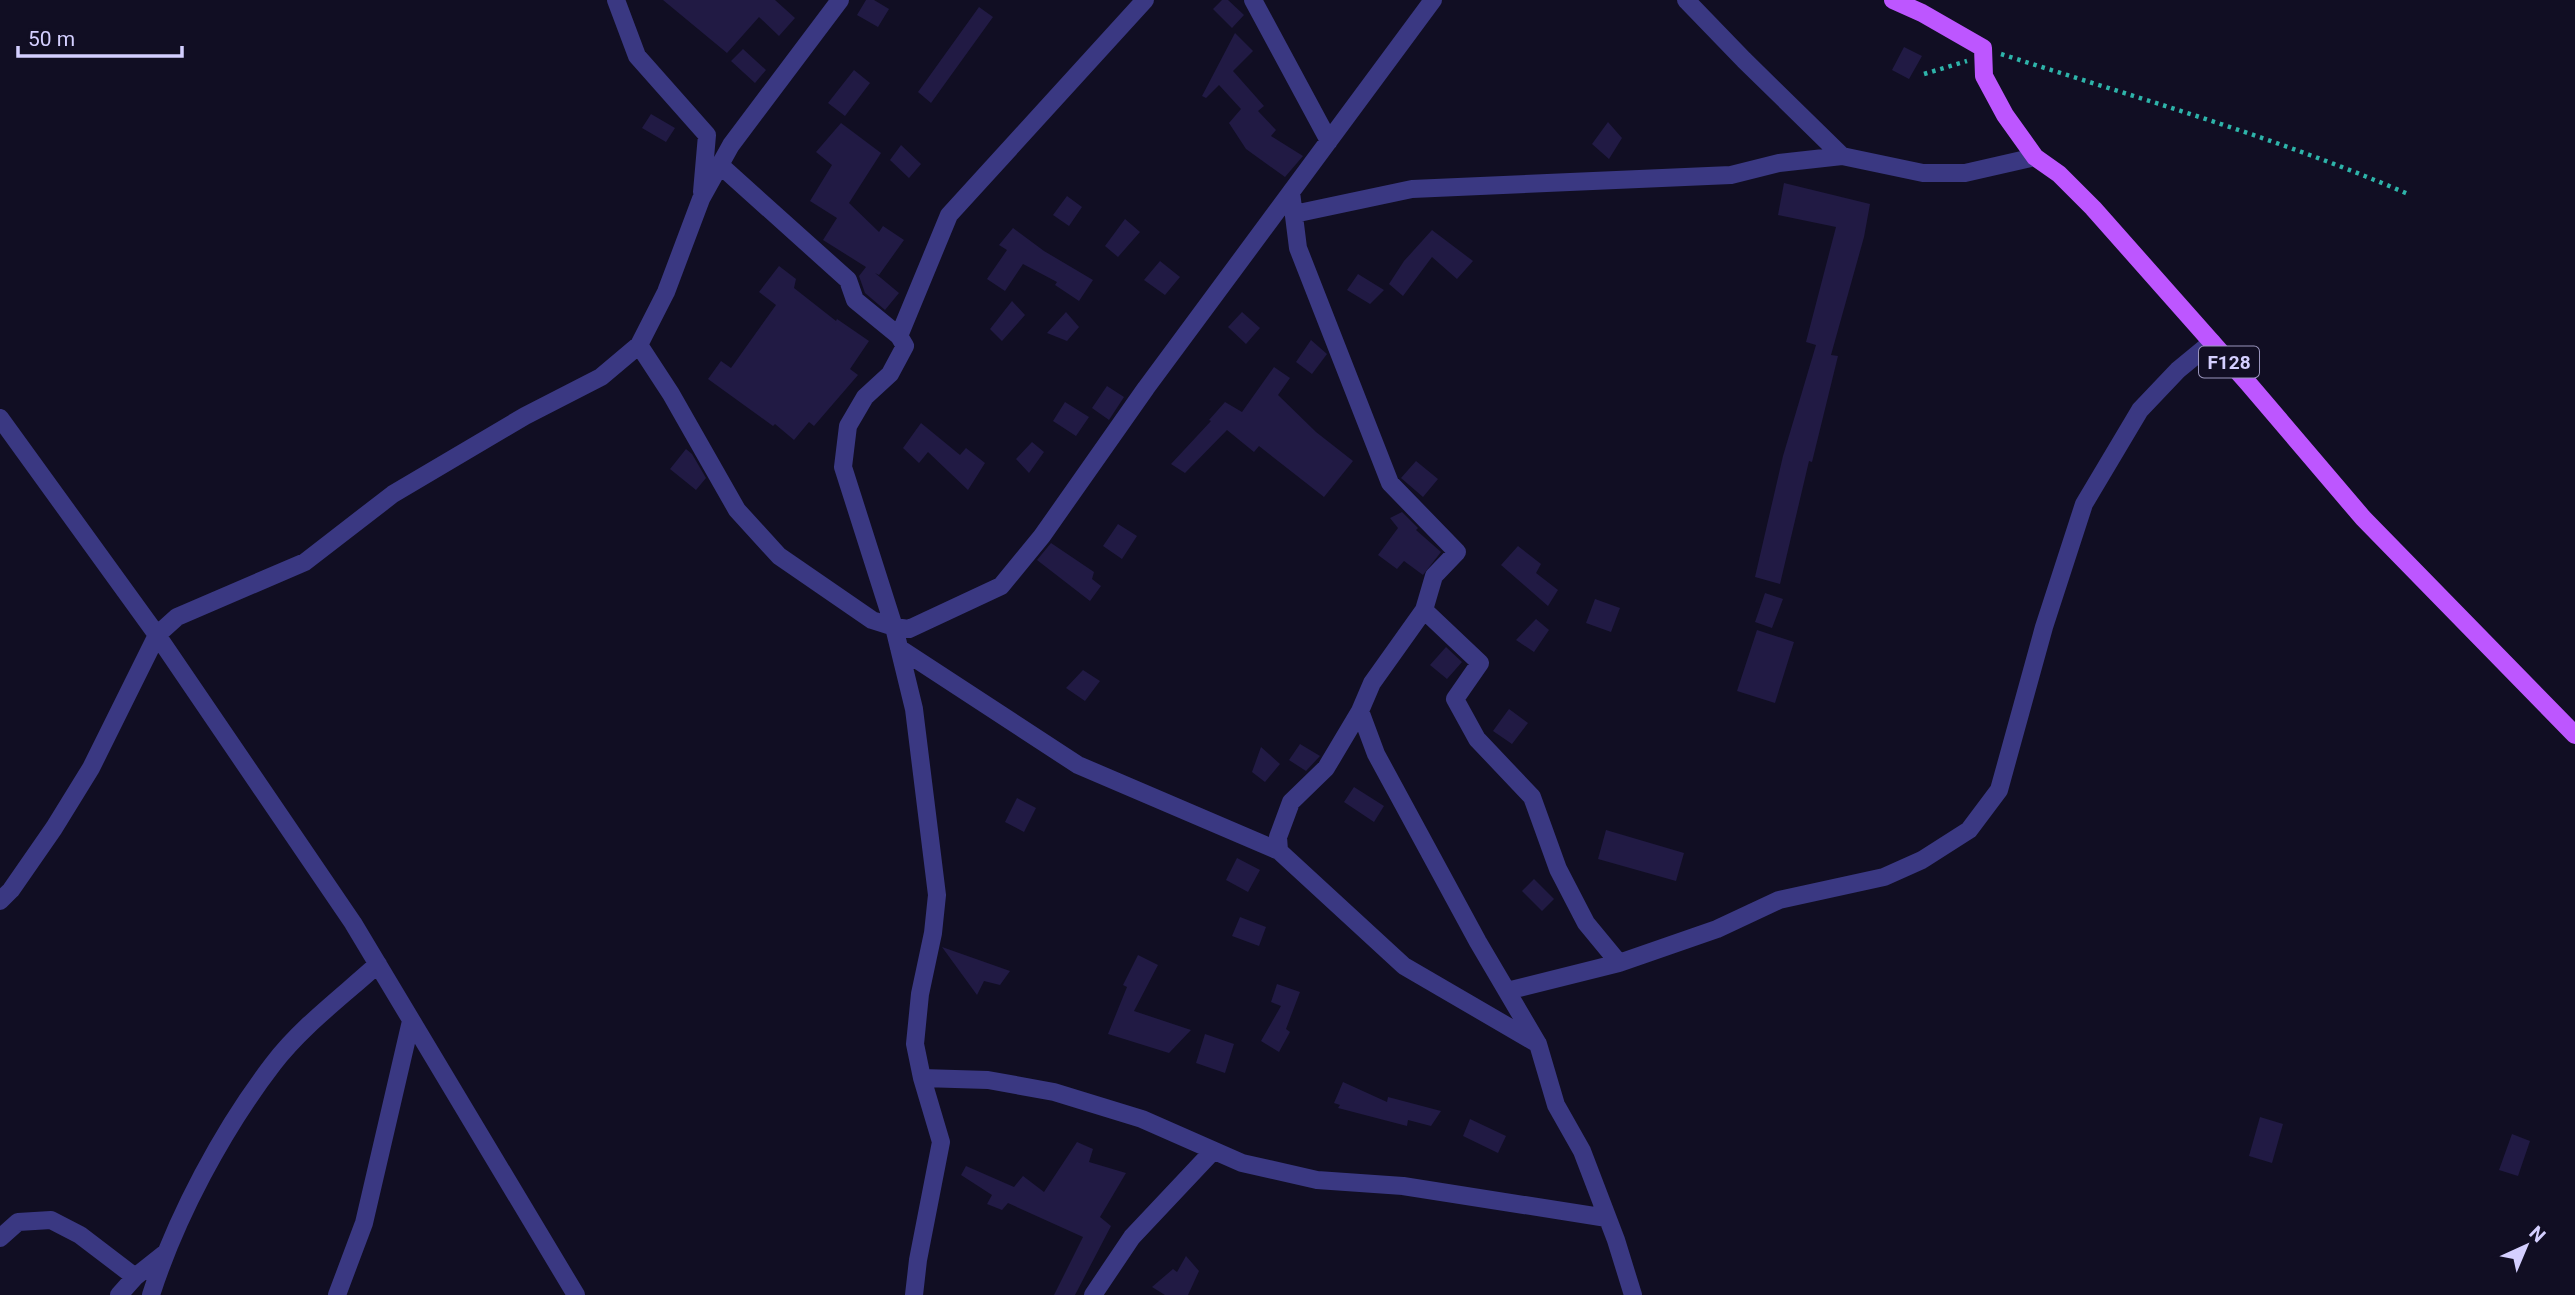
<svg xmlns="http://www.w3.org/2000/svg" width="2575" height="1295" font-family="Roboto,sans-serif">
  <rect width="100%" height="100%" fill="#110e23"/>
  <!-- building -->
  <path fill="#211a44" d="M663,0H775L795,18L779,36L759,17L727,53Z
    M866,0H874L889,9L878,27L857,15Z
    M1222,0H1228L1244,15L1232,28L1213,9Z
    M979,7L993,17L931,103L918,92Z
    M1235,33L1253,51L1233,71L1264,106L1258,111L1276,130L1271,136L1303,156L1285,177L1246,149L1229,123L1241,109L1219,85L1206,98L1202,96Z
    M1904,47L1922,56L1909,79L1892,70Z
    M743,49L766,70L755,83L731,61Z
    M854,70L870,83L845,116L828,103Z
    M651,114L675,128L666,142L642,128Z
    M1608,122L1622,138L1609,159L1592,144Z
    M841,123L881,153L849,203L879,232L883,226L904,240L879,275L875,273L899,293L885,310L865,293L859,276L866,267L823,240L837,218L810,201L832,165L816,152Z
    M901,145L921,164L909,178L890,160Z
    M1784,183L1870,204L1864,237L1831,355L1838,356L1812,462L1809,461L1780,584L1755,577L1783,456L1816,345L1806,342L1836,227L1778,215Z
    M1067,196L1082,207L1069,226L1053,215Z
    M1125,219L1140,232L1118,257L1105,246Z
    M1013,228L1044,251L1093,280L1079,301L1055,285L1057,282L1023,264L1005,291L987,279L1007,250L999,245Z
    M1432,230L1473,261L1457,279L1432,257L1403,296L1389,284L1404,261Z
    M1160,261L1180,277L1165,295L1144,280Z
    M779,266L796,279L794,288L836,321L837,319L869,341L850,369L858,375L814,426L809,422L794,440L775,424L773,426L708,379L721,361L731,368L776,305L759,292Z
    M1358,274L1384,290L1370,304L1347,290Z
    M1012,301L1025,315L1002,341L990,329Z
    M1066,312L1079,327L1067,341L1047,333Z
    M1242,312L1260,328L1246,344L1228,327Z
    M1311,340L1327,354L1312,374L1296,362Z
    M1274,367L1290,378L1278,395L1316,432L1353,461L1324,497L1259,446L1254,452L1227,430L1185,473L1171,464L1211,421L1209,420L1225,402L1242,412Z
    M1107,386L1124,397L1109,420L1092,408Z
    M1065,402L1089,417L1076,436L1053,421Z
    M921,423L960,455L966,448L985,463L968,490L928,452L919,463L903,448Z
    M1032,442L1044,452L1029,473L1016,459Z
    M686,449L692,454L706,478L696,490L670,469Z
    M1416,461L1438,479L1423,497L1401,478Z
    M1402,512L1418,528L1416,530L1441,552L1423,575L1404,561L1397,569L1378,555L1398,528L1390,518Z
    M1118,524L1137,536L1122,559L1103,546Z
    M1051,543L1094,572L1092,579L1101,586L1090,601L1037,560Z
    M1518,546L1541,564L1536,573L1558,590L1548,606L1501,565Z
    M1765,593L1783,599L1772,628L1755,622Z
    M1595,599L1620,608L1611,632L1586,623Z
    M1536,619L1549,630L1534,652L1516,640Z
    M1757,630L1794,642L1775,703L1737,691Z
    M1446,647L1462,662L1447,679L1430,665Z
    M1083,670L1100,681L1085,701L1066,688Z
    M1509,709L1528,723L1512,744L1493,731Z
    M1300,744L1320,756L1306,771L1289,760Z
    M1261,747L1280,764L1265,782L1252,772Z
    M1354,787L1384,806L1374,822L1344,802Z
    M1017,798L1036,808L1024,832L1005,822Z
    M1606,830L1684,853L1676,881L1598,859Z
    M1237,858L1260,870L1248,892L1226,880Z
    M1534,879L1554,899L1542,911L1522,891Z
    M1240,917L1266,927L1259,946L1232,936Z
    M942,947L1010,971L1000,985L984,981L977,995Z
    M1138,955L1158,965L1134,1011L1191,1030L1169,1053L1108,1034L1127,987L1123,985Z
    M1277,984L1300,992L1286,1029L1290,1032L1279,1052L1261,1041L1281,1006L1271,1002Z
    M1205,1034L1234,1044L1225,1073L1196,1063Z
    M1343,1082L1387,1102L1388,1097L1441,1111L1431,1126L1408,1120L1407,1126L1338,1108L1340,1105L1334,1103Z
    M2260,1117L2283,1124L2272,1163L2249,1156Z
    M1470,1119L1506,1136L1498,1153L1463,1136Z
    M2512,1134L2530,1141L2518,1176L2499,1170Z
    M1077,1142L1093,1149L1089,1162L1126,1173L1100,1217L1111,1226L1075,1295H1054L1083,1237L1008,1203L1002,1210L987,1204L992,1195L961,1175L966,1166L1014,1187L1023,1176L1044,1192Z
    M1186,1256L1199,1271L1188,1295H1165L1152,1287L1173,1269L1177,1272Z"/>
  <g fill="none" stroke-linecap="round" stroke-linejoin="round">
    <!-- path -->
    <path stroke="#2eb4aa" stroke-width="4.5" stroke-dasharray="3.5 5" stroke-linecap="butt" d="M2001,54C2137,98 2276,137 2408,194
      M1924,74L1967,61"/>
    <!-- minor -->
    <path stroke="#3a3882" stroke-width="18" d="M616,0L637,56L707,135L702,192
      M1253,0L1329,141
      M1686,0L1744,60L1842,156
      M720,165L848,280L855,300L899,336
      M1294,214L1412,189L1731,175L1779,163L1842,156L1923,173H1965L2035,157
      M639,345L671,394L737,510L779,556L872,620L894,627L909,629L1001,586L1042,536L1146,388L1433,0
      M0,418L157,635L353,923L576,1295
      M1424,610L1480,663L1455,699L1477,739L1532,797L1558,869L1586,923L1619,963
      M899,648L1078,765L1279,851L1404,966L1538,1044
      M1360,711L1376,754L1478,942L1538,1044L1556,1105L1582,1151L1616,1240L1633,1295
      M1279,851L1278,837L1291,802L1326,768L1360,711L1372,683L1424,610L1434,576L1457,552L1390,483L1298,248L1291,192
      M0,901L11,890L54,828L91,768L157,635L177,617L305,562L393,494L525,416L601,377L639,345L666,292L701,199L731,145L840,0
      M1507,991L1619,963L1717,929L1779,900L1884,877L1922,860L1969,830L1999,790L2044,627L2084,504L2140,410L2178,370L2212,342
      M922,1078L988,1080L1054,1092L1142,1119L1242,1163L1317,1180L1403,1186L1607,1218
      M0,1238L18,1222L51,1220L80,1235L135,1277
      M119,1295L135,1277L164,1254
      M151,1295C176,1217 223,1129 273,1064C302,1026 343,996 378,964
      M337,1295L364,1223L411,1021
      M914,1295L918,1260L941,1142L922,1078L915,1044L920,994L933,933L937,895L914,709L894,627L843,467L848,426L865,397L890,374L905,346L899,336L949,215L1145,0
      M1093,1295L1132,1237L1213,1151"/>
    <!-- major -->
    <path stroke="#bd56ff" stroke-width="18" d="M1893,0L1922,13L1983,48L1984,76L2005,115L2035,157L2059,174L2093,208L2248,383L2363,518L2575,735"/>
  </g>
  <g text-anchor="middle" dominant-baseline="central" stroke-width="6" stroke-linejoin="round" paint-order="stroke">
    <!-- shield labels -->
    <rect fill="#110e23" stroke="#9a95bd" stroke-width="2" x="2199" y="346.5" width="60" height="31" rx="5"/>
    <g font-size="19" font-weight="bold" fill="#d4cfff">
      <text x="2229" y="362">F128</text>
    </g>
  </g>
  <!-- north arrow -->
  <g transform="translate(2526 1246) rotate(44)" stroke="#110e23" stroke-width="5" paint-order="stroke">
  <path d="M0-5L12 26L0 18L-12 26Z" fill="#d4cfff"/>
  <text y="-10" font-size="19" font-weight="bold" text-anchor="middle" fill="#d4cfff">N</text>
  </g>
  <!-- scale -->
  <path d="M18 46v10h164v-10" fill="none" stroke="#d4cfff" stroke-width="3.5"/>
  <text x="28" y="46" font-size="21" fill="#d4cfff" stroke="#110e23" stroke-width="5" paint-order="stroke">50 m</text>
</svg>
